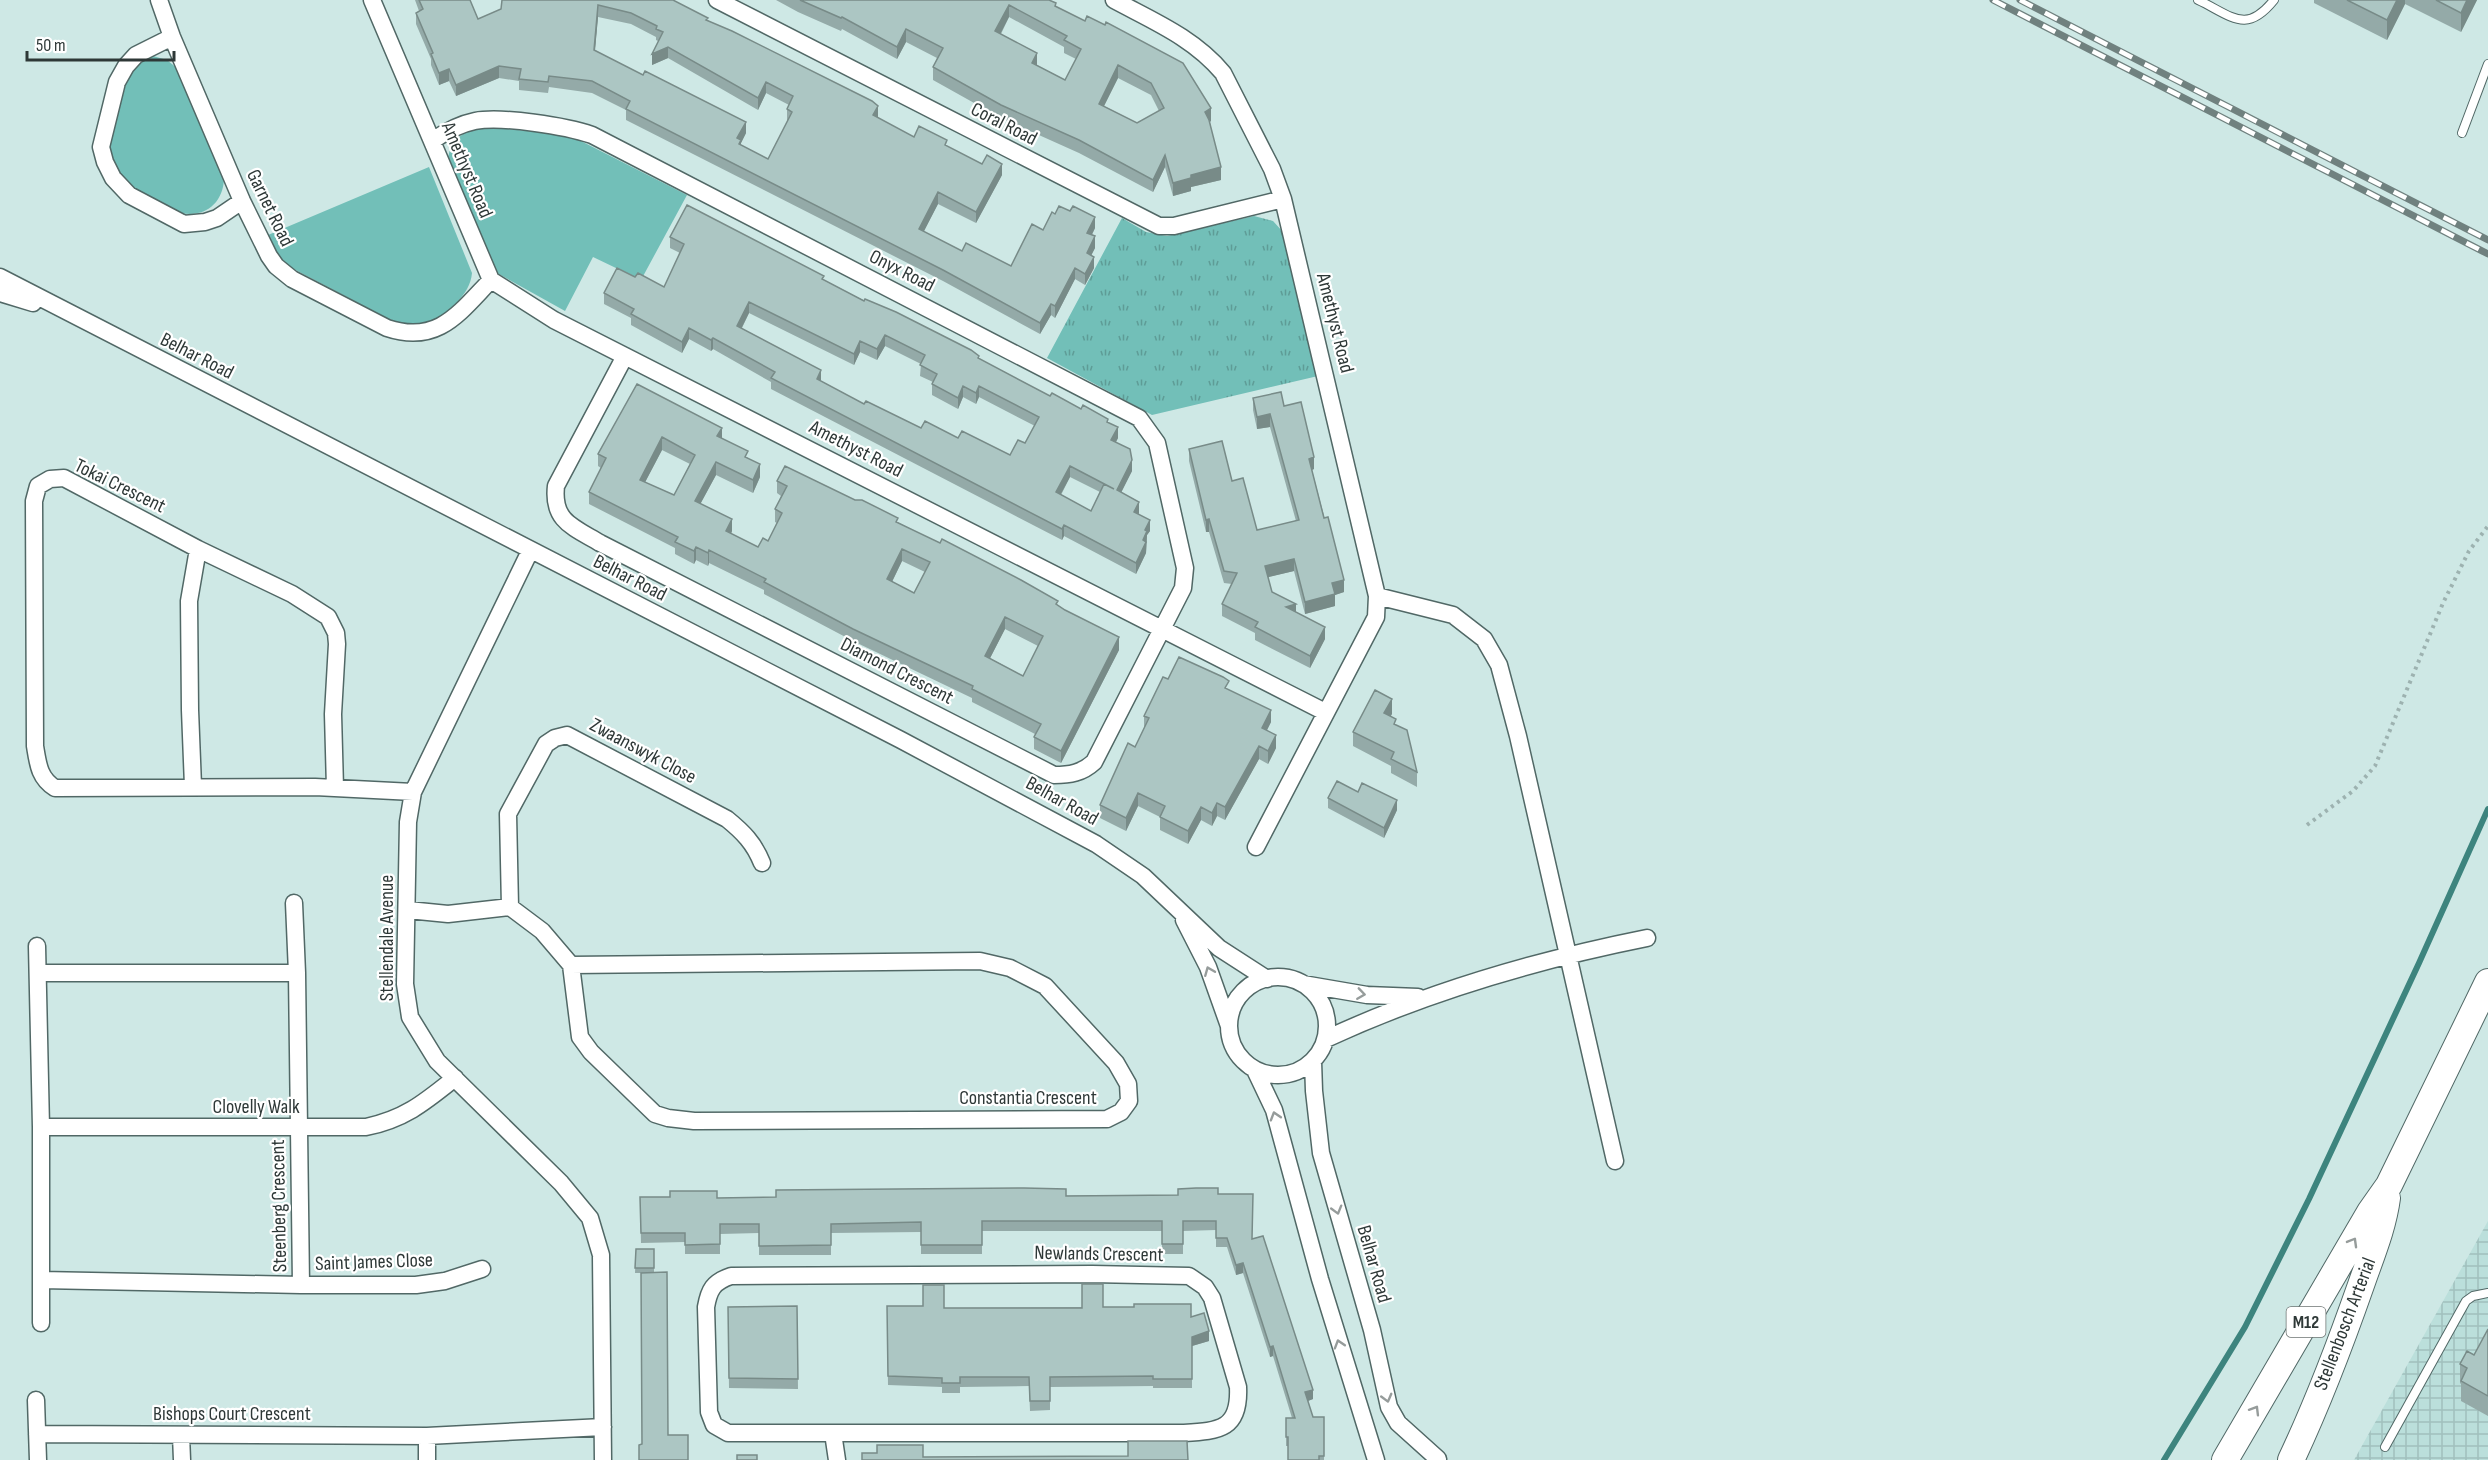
<svg xmlns="http://www.w3.org/2000/svg" width="2488" height="1460" font-family="'Sofia Sans Condensed',sans-serif">
  <defs>
    <pattern id="industrial-grid" width="8" height="8" patternUnits="userSpaceOnUse" patternTransform="scale(1.5)"><rect width="8" height="8" fill="#bbdfdb"/><path d="M0 4h8M4 0v8" fill="none" stroke="#a1c0bd"/></pattern>
    <pattern id="park-tufts" width="24" height="20" patternUnits="userSpaceOnUse" patternTransform="scale(1.5)"><rect width="24" height="20" fill="#72bfb8"/><path d="M3 7l-1-3M5 7V3M7 7l1-3M15 17l-1-3M17 17v-4M19 17l1-3" fill="none" stroke="#5e9c96"/></pattern>
  </defs>
  <rect width="100%" height="100%" fill="#cee8e5"/>
  <!-- industrial -->
  <path fill="url(#industrial-grid)" d="M2488,1221V1460H2354Z"/>
  <!-- grass -->
  <path fill="#72bfb8" d="M153,56L167,60L178,69L224,179C223,203 205,218 181,213L129,187L117,172L109,149L129,72L146,57Z
    M488,127L558,134L577,139L687,195L641,280L593,257L565,311L497,273L492,266L448,160C450,137 467,129 488,127Z
    M429,167L472,273C470,296 448,310 433,324L402,326L286,265L278,257L268,235Z"/>
  <!-- park -->
  <path fill="url(#park-tufts)" d="M1254,216L1273,221L1283,232L1318,376L1152,415L1047,358L1122,218L1146,232L1167,236Z"/>
  <g fill="none" stroke-linecap="round" stroke-linejoin="round">
    <!-- stream -->
    <path stroke="#3d847e" stroke-width="6" d="M2164,1460L2245,1327L2309,1199L2419,963L2488,809"/>
    <!-- lane casing -->
    <g stroke="#516866" stroke-width="10">
      <path id="lane" d="M2198,0C2232,16 2246,35 2274,0
        M2462,133L2488,64
        M2385,1447L2466,1301L2473,1296L2488,1293"/>
    </g>
    <!-- street casing -->
    <g stroke="#516866" stroke-width="19">
      <path id="street" d="M159,0L172,37L242,201L269,256L276,266L292,279L387,328C438,345 459,313 491,280
        M372,0L491,280L554,320L1325,712
        M717,0L1159,226H1174L1283,199
        M1114,0C1153,21 1194,38 1223,73L1272,169L1283,199L1377,596L1376,617L1256,847
        M172,37L136,55L126,66L117,82L101,147L105,162L113,178L129,195L184,224L205,222L217,218L242,201
        M432,141C445,132 460,124 475,121C502,116 566,126 592,135L1139,418L1157,443L1185,568L1183,588L1094,762C1082,773 1070,775 1054,775L600,543C573,527 552,521 556,486L625,356
        M0,277L901,740L1096,844L1143,876L1219,948L1267,979
        M0,293L33,303
        M530,551L413,792L408,822L405,984L410,1017L437,1061L561,1183L590,1218L601,1255L603,1460
        M1377,596L1453,615L1484,639L1499,665L1518,736L1615,1161
        M193,786L190,710L189,601L198,549
        M335,788L333,714L337,644L336,633L328,617L292,594L198,549L64,478L50,479L38,486L34,501L35,746C38,764 39,778 55,788L315,787L413,792
        M294,903L297,973L301,1285
        M510,907L508,814L546,744L555,738L567,735L727,819C743,832 754,843 762,863
        M408,910L448,914L510,907L542,931L571,965L580,1037L591,1052L655,1114L668,1118L694,1121L1107,1119L1121,1112L1129,1101L1128,1084L1116,1063L1045,986L1010,968L980,961L571,965
        M1184,920L1208,967L1229,1026
        M37,946L41,1127V1323
        M39,973H297
        M1229 1026a49 49 0 1 1 98 0a49 49 0 1 1-98 0Z
        M1303,984L1367,995L1418,997
        M1326,1039C1427,992 1537,960 1647,938
        M1313,1061L1314,1091L1321,1153L1372,1330L1389,1407L1398,1423L1438,1459
        M1255,1070L1274,1110L1320,1279L1376,1460
        M41,1127H366C405,1119 425,1102 455,1078
        M1092,1274L1189,1276L1205,1287L1212,1298L1238,1387C1240,1429 1220,1431 1184,1433H728L714,1425L709,1412L706,1307C709,1290 713,1282 731,1276Z
        M41,1280L301,1285H416L445,1281L482,1269
        M36,1400L38,1460
        M833,1433L837,1460
        M37,1434L427,1436L603,1427
        M181,1435L182,1460
        M427,1436V1460"/>
    </g>
    <!-- primary casing -->
    <g stroke="#516866" stroke-width="28">
      <path id="primary" d="M2225,1460L2370,1212L2389,1185L2488,982
        M2291,1460C2318,1403 2340,1345 2361,1285C2371,1256 2383,1228 2387,1198"/>
    </g>
    <!-- path -->
    <path stroke="#9db2b0" stroke-width="4" stroke-dasharray="3 4.5" stroke-linecap="butt" d="M2307,825L2353,791L2375,766L2443,603L2469,551L2488,526"/>
    <!-- lane -->
    <use href="#lane" stroke="#fff" stroke-width="8"/>
    <!-- street -->
    <use href="#street" stroke="#fff" stroke-width="16"/>
    <!-- primary -->
    <use href="#primary" stroke="#fff" stroke-width="26"/>
    <!-- rail casing -->
    <g stroke="#70817f" stroke-width="7">
      <path id="rail" d="M1993,0L2488,254
        M2020,0L2488,240"/>
    </g>
    <!-- rail -->
    <use href="#rail" stroke="#fff" stroke-width="4.5" stroke-dasharray="14" stroke-linecap="butt"/>
  </g>
  <!-- wall -->
  <path fill="#94aaa8" fill-rule="evenodd" d="M415,0H470L478,19L501,9L673,0L877,118L914,137L947,147L1002,175L976,223L938,204L923,232L962,251L1011,266L1043,230L1095,228L1092,235L1095,248L1091,255L1094,268L1085,285L1075,279L1055,318L1051,315L1040,334L943,281L626,120V110L592,93L549,87L548,93L519,90V81L499,78L456,96L449,81L439,85L431,65V59L416,24V13L419,11ZM598,17L631,24L656,37V40L658,41L652,65L668,58L758,110L766,93L789,105L787,109V121H788L768,159L741,145V143L746,133L595,50Z
    M776,0H1049L1056,7L1211,121L1210,122L1221,180L1191,187V191L1173,196L1165,167L1153,192L1079,153L1001,118L933,80V67L937,58L906,42L897,59L842,29L841,31L798,12ZM1009,17L1064,47V53L1076,59L1065,80L1037,65L1001,34ZM1118,78L1151,95L1159,111L1137,123L1104,106Z
    M2314,0H2477L2461,32L2405,4L2387,40L2314,3Z
    M670,237L824,280L979,359L1050,396L1108,423L1118,438L1116,442L1132,471L1121,492L1139,513L1138,515L1150,531L1147,535L1146,553L1136,574L1064,536L1062,540L771,389V382L713,349L711,351L689,339L682,353L631,325V318L604,304V293L635,277L664,287L680,253L670,248ZM749,313L854,365L860,352L877,360L885,346L921,364L920,376L933,382L932,384V395L958,409L963,397L976,404L979,397L1035,426L1025,443L1010,455L958,438L921,428L864,404L821,381L742,328ZM1070,477L1100,492L1091,511L1061,495Z
    M637,384L722,439L748,458L760,477L753,493L716,475L700,504L732,531L731,534L758,547L768,541L777,523L775,522V509L781,496L777,493V481L898,522L1058,605L1119,650L1061,763L1034,749V737L1035,734L972,702V698L853,641L764,594V590L709,563L708,566L696,560L694,564L675,554V548L589,504V492L601,468L598,466V454ZM662,450L690,464L674,495L645,482ZM902,561L925,572L914,593L892,582ZM1005,629L1038,646L1023,676L990,658Z
    M1253,398L1284,406L1314,469L1312,470L1344,592L1335,595V606L1305,614L1294,571L1268,577L1272,592L1296,612L1325,639L1310,668L1255,640V633L1222,616V604L1232,584L1224,583L1209,532H1206L1189,461V449L1232,481L1257,530L1296,521L1270,427L1257,429L1253,410Z
    M1168,679L1229,690L1271,722L1267,730L1276,748L1268,764L1259,759L1225,820L1217,816L1212,826L1201,820L1188,844L1160,830V817L1138,806L1126,831L1100,818V805L1135,747L1144,728V716Z
    M1392,714L1390,716L1396,725L1417,772V787L1391,773V766L1353,746V732Z
    M1358,792L1397,810L1384,838L1328,808V798Z
    M1218,1194L1252,1239L1313,1399L1308,1401L1313,1417H1324V1460H1288V1446H1286V1418H1292L1273,1356L1270,1357L1243,1273L1236,1275L1227,1247H1216V1230L1183,1231V1254H1162V1231H982V1254H921V1232L831,1233V1255H759V1233L720,1234V1254H685V1242L641,1243L640,1197L717,1198L1178,1195Z
    M636,1249H654V1273L642,1444L641,1273H635Z
    M797,1306L798,1389L729,1388L728,1307Z
    M887,1306L944,1308L1103,1307L1191,1317L1209,1341L1192,1346V1388H1153V1386L1050,1387V1410L1030,1411L1029,1386L960,1387V1393H942V1387L888,1385Z
    M2488,1329V1416L2461,1401V1384L2460,1383V1364L2474,1355Z"/>
  <!-- shaded-wall -->
  <path fill="#788b88" d="M2397,0H2405V4L2387,40V20Z
    M2467,0H2477L2461,32V13Z
    M598,5V17L594,61V50Z
    M1009,5V17L995,44V31Z
    M906,29V42L897,59V47Z
    M668,47V58L652,65V54Z
    M1037,53V66L1032,63Z
    M1118,65V78L1099,116V104Z
    M499,66V78L456,96V85Z
    M449,69V81L439,85V73Z
    M766,82V93L758,110V98Z
    M878,106V117L873,127V115Z
    M1211,108V121L1205,124V112Z
    M746,122V133L741,143V152L737,138Z
    M1165,155V167L1153,192V180Z
    M1002,164V175L976,223V212Z
    M1221,167V180L1191,187V191L1173,196V183L1191,175Z
    M938,192V204L919,241V229Z
    M1095,217V228L1087,244V233Z
    M1095,236V248L1087,264V253Z
    M1094,257V268L1085,285V274Z
    M1075,268V279L1055,318V306Z
    M749,302V313L737,337V326Z
    M1051,304V315L1040,334V323Z
    M689,328V339L682,353V342Z
    M885,335V346L877,360V349Z
    M713,338V349L711,351V340Z
    M860,341V352L854,365V354Z
    M821,370V381L817,379Z
    M963,386V397L958,409V398Z
    M979,386V397L976,404V393Z
    M1270,414V427L1257,429V417Z
    M1118,427V438L1111,451V440Z
    M722,428V440L717,436Z
    M662,437V450L640,492V480Z
    M1314,457V469L1309,471V459Z
    M1132,460V471L1117,501V490Z
    M716,462V475L695,514V501Z
    M760,464V477L753,493V480Z
    M1070,466V477L1056,503V492Z
    M1139,502V513L1134,523V512Z
    M732,519V531L726,544V531Z
    M1209,519V532H1206V520Z
    M1150,520V531L1147,535L1146,553L1136,574V563L1145,530Z
    M1064,525V536L1062,540V529Z
    M696,547V560L694,564V551Z
    M902,549V561L887,592V579Z
    M709,550V563L708,566V553Z
    M1294,559V571L1265,578V566Z
    M1344,580V592L1335,595V606L1305,614V602L1332,583Z
    M1296,604V617L1286,607Z
    M1005,617V629L985,668V656Z
    M1325,627V639L1310,668V656Z
    M1119,637V650L1061,763V751Z
    M1392,699V714L1384,728V713Z
    M1271,710V722L1262,740V728Z
    M1276,735V748L1268,764V751Z
    M1259,746V759L1225,820V807Z
    M1138,793V806L1126,831V818Z
    M1397,800V810L1384,838V828Z
    M1217,803V816L1212,826V813Z
    M1201,807V820L1188,844V831Z
    M1243,1263V1273L1236,1275V1265Z
    M1209,1331V1341L1192,1346V1337Z
    M1273,1346V1356L1270,1357V1347Z
    M1313,1390V1399L1305,1402V1392Z"/>
  <!-- building -->
  <path fill="#acc6c3" stroke="#788b88" stroke-width="1.5" fill-rule="evenodd" d="M419,0H470L478,19L501,9L502,0H673L708,18L706,20L732,31L872,101L878,106L873,115L914,137L919,126L947,140L945,145L982,164L987,155L1002,164L976,212L938,192L919,229L962,251L966,243L1011,266L1032,224L1043,230L1052,212L1055,214L1059,206L1070,211L1073,206L1095,217L1087,233L1095,236L1087,253L1094,257L1085,274L1075,268L1055,306L1051,304L1040,323L943,270L626,109L630,101L592,81L549,76L548,82L519,79L521,69L499,66L456,85L449,69L439,73L431,54L433,53L416,13L423,9ZM598,5L631,13L657,26L656,29L663,32L652,54L668,47L758,98L766,82L793,96L787,109L792,112L768,159L739,144L741,140L737,138L746,122L645,71L643,75L594,50Z
    M800,0H1049L1056,3L1055,6L1085,21L1087,16L1105,25L1106,22L1183,63L1211,108L1205,112L1209,120L1221,167L1191,175V178L1173,183L1165,155L1153,180L1079,140L1001,105L933,67L943,48L906,29L897,47L842,17L841,18ZM1009,5L1067,36L1064,40L1081,49L1065,80L1032,63L1037,53L995,31ZM1118,65L1151,83L1164,108L1137,123L1099,104Z
    M2347,0H2397L2387,20Z
    M2436,0H2467L2461,13Z
    M687,205L824,276L822,279L864,301L865,299L896,312L971,350L979,356L978,358L1050,396L1052,393L1081,409L1083,405L1108,419L1107,422L1118,427L1111,440L1130,449L1132,460L1117,490L1139,502L1134,512L1150,520L1145,530L1147,531L1143,540L1146,542L1136,563L1064,525L1062,529L771,378L775,372L713,338L711,340L689,328L682,342L631,314L634,309L604,293L617,268L635,277L638,273L664,287L684,244L670,237ZM749,302L854,354L860,341L877,349L885,335L925,355L920,365L937,374L932,384L958,398L963,386L976,393L979,386L1039,417L1025,443L1018,440L1010,455L962,431L958,438L925,421L921,428L866,401L864,404L817,379L821,370L737,326ZM1070,466L1114,489L1104,484L1091,511L1056,492Z
    M637,384L722,428L717,436L748,451L745,457L760,464L753,480L716,462L695,501L732,519L726,531L758,547L763,538L768,541L782,513L775,509L787,486L777,481L785,466L855,500H862L898,518L896,522L940,543L942,539L1021,580L1058,601L1056,604L1065,610L1119,637L1061,751L1034,737L1041,724L972,689L973,686L853,629L764,582L766,579L709,550L708,553L696,547L694,551L675,542L678,537L589,492L606,458L598,454ZM662,437L695,455L674,495L640,480ZM902,549L930,562L914,593L887,579ZM1005,617L1043,636L1023,676L985,656Z
    M1281,392L1284,406L1301,402L1314,457L1309,459L1324,518L1328,517L1344,580L1332,583L1335,594L1305,602L1294,559L1265,566L1272,592L1296,604L1286,607L1325,627L1310,656L1255,627L1258,622L1222,604L1237,573L1224,571L1209,519L1206,520L1189,449L1222,441L1232,481L1243,478L1257,530L1299,520L1270,414L1257,417L1253,398Z
    M1179,657L1223,677L1229,681L1225,688L1271,710L1262,728L1276,735L1268,751L1259,746L1225,807L1217,803L1212,813L1201,807L1188,831L1160,817L1165,806L1138,793L1126,818L1100,805L1128,743L1135,747L1149,718L1144,716L1163,677L1168,679Z
    M1375,690L1392,699L1384,713L1396,719L1394,724L1407,730L1417,772L1391,759L1394,752L1353,732Z
    M1337,781L1358,792L1362,783L1397,800L1384,828L1328,798Z
    M1024,1188L1066,1189V1196L1178,1195V1189L1196,1188H1218V1194H1253L1252,1239L1263,1236L1313,1390L1305,1392L1313,1417H1324V1456H1319V1460H1288V1437H1286V1418H1295L1273,1346L1270,1347L1243,1263L1236,1265L1227,1238H1216V1221H1183V1244H1162V1221H982V1245H921V1222L831,1224V1245L759,1246V1224H720V1244L685,1245V1233H641L640,1197H670V1191H717V1198L776,1197V1190Z
    M636,1249H654V1268H635Z
    M667,1272L668,1435H688V1460H639V1445L642,1444L641,1273Z
    M1082,1284H1103V1307H1134V1304H1191V1317L1204,1313L1209,1331L1192,1337V1379H1153V1376L1050,1377V1401H1030L1029,1377H960V1383H942V1378L888,1376L887,1306H923V1285H944V1308H1082Z
    M797,1306L798,1379L729,1378L728,1307Z
    M2488,1329V1396L2461,1381L2467,1368L2460,1364L2467,1351L2474,1355Z
    M1128,1441H1187L1188,1460H862V1453H877V1445H923V1457L1128,1456Z
    M737,1455H757V1460H737Z"/>
  <!-- one-way arrows -->
  <defs><path id="oneway-chevron" d="M-2-3.5L2.5 0L-2 3.5" fill="none" stroke-width="1.6" stroke-linecap="round" stroke-linejoin="round" transform="scale(1.5)"/></defs>
  <g stroke="#969c9b">
    <use href="#oneway-chevron" transform="translate(1209 971) rotate(-112)"/>
    <use href="#oneway-chevron" transform="translate(1361 994) rotate(8)"/>
    <use href="#oneway-chevron" transform="translate(1275 1116) rotate(-107)"/>
    <use href="#oneway-chevron" transform="translate(1337 1210) rotate(74)"/>
    <use href="#oneway-chevron" transform="translate(2353 1242) rotate(-60)"/>
    <use href="#oneway-chevron" transform="translate(1339 1344) rotate(-107)"/>
    <use href="#oneway-chevron" transform="translate(1387 1398) rotate(75)"/>
    <use href="#oneway-chevron" transform="translate(2255 1410) rotate(-59)"/>
  </g>
  <g text-anchor="middle" dominant-baseline="central" stroke-width="4.5" stroke-linejoin="round" paint-order="stroke">
    <!-- shield labels -->
    <rect fill="#fff" stroke="#6d7473" stroke-width="1.5" x="2286.5" y="1307" width="39" height="30" rx="4.5"/>
    <g font-size="18" font-weight="bold" fill="#2e3837">
      <text x="2306" y="1322">M12</text>
    </g>
    <!-- street labels -->
    <g font-size="20" fill="#2e3837" stroke="#fff">
      <text transform="translate(1004 124) rotate(27)">Coral Road</text>
      <text transform="translate(467 170) rotate(67)">Amethyst Road</text>
      <text transform="translate(270 208) rotate(64)">Garnet Road</text>
      <text transform="translate(902 271) rotate(27)">Onyx Road</text>
      <text transform="translate(1335 323) rotate(76)">Amethyst Road</text>
      <text transform="translate(197 356) rotate(27)">Belhar Road</text>
      <text transform="translate(856 449) rotate(27)">Amethyst Road</text>
      <text transform="translate(120 486) rotate(26)">Tokai Crescent</text>
      <text transform="translate(630 578) rotate(27)">Belhar Road</text>
      <text transform="translate(897 671) rotate(27)">Diamond Crescent</text>
      <text transform="translate(643 751) rotate(28)">Zwaanswyk Close</text>
      <text transform="translate(1062 801) rotate(29)">Belhar Road</text>
      <text transform="translate(387 938) rotate(-90)">Stellendale Avenue</text>
      <text x="1028" y="1098">Constantia Crescent</text>
      <text x="256" y="1107">Clovelly Walk</text>
      <text transform="translate(279 1206) rotate(-91)">Steenberg Crescent</text>
      <text transform="translate(1099 1254) rotate(1)">Newlands Crescent</text>
      <text transform="translate(374 1262) rotate(-2)">Saint James Close</text>
      <text transform="translate(1374 1264) rotate(74)">Belhar Road</text>
      <text transform="translate(2345 1324) rotate(-69)">Stellenbosch Arterial</text>
      <text x="232" y="1414">Bishops Court Crescent</text>
    </g>
  </g>
  <!-- scale -->
  <path d="M27 51v9h147v-9" fill="none" stroke="#2e3837" stroke-width="3"/>
  <text x="36" y="51" font-size="18" fill="#2e3837" stroke="#ffffff" stroke-width="4.5" paint-order="stroke">50 m</text>
</svg>
